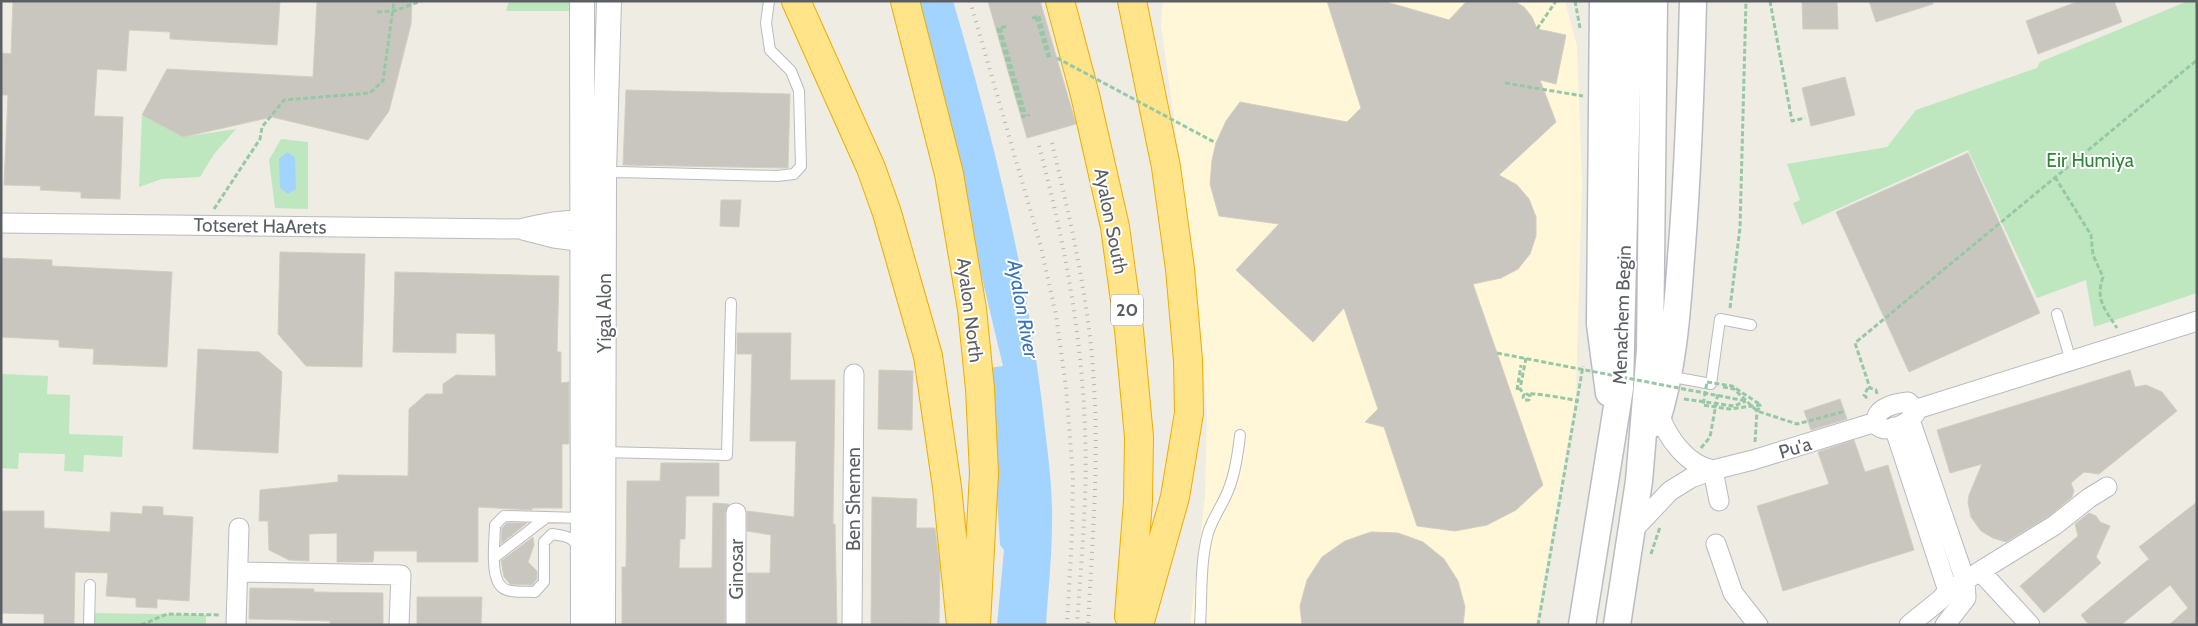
<svg xmlns="http://www.w3.org/2000/svg" width="2198" height="626" font-family="Cabin,sans-serif">
  <rect width="100%" height="100%" fill="#eeece3"/>
  <!-- commercial -->
  <path fill="#fff7d8" d="M1163,1H1565L1577,46L1582,183L1576,395L1536,625H1190L1205,496L1207,413L1196,274L1161,26Z"/>
  <!-- green -->
  <path fill="#bee7bf" d="M509,1H572V11H506Z
    M2188,1H2197V293L2094,327L2086,280L2037,298L1968,150L1802,225L1793,203L1800,200L1787,164L1887,147L1916,110L2037,68L2040,62Z
    M142,115L183,137L236,129L214,154L200,177L162,179L139,187Z
    M281,139L308,142V209L275,208L269,160Z
    M2,374L48,376L47,394L70,395L69,434L123,436L122,457L84,455L83,472L64,471L65,454L19,453L18,469L1,468Z
    M94,613L206,615V625H94Z"/>
  <!-- water -->
  <path fill="#a2d4ff" d="M916,1H953C992,133 1025,266 1042,403C1046,442 1053,483 1052,523C1052,557 1048,591 1046,625H997L1004,550L1000,545L989,368L1003,366Z
    M287,152L295,157L296,189L288,194L280,188L279,159Z"/>
  <!-- building -->
  <path fill="#c9c6c0" stroke="#d3cec1" d="M13,1H280L277,45L170,39V32L129,30L126,71L97,69L94,116L123,117L120,199L81,198V192L40,190L41,186L4,185L8,95H1V70L2,53L11,54Z
    M317,1H412L411,24L389,111L368,140L272,117L183,137L142,115L167,69L313,77Z
    M988,1H1040L1076,124L1027,138Z
    M1327,1H1383L1449,20L1467,1H1514L1524,7L1532,17L1537,29L1566,35L1556,84L1540,80L1556,122L1499,175L1517,185L1529,199L1536,217V236L1530,254L1518,269L1501,278L1473,284L1543,485L1516,510L1487,525L1455,531L1417,526L1384,427L1365,422L1378,409L1344,308L1313,342L1236,270L1279,224L1219,216L1210,184L1212,160L1216,143L1226,121L1240,102L1347,122L1361,108Z
    M1802,1H1837L1838,29H1803Z
    M1869,1H1932L1933,4L1876,22Z
    M2079,1H2114L2122,22L2038,54L2026,21Z
    M1845,77L1855,115L1811,126L1802,88Z
    M626,90L790,94L788,168L623,165Z
    M1968,153L2040,313L1909,372L1836,212Z
    M721,200H741L739,227L720,226Z
    M280,252L365,254L362,367L306,366L278,334Z
    M1,258L52,260V266L172,272L167,367L93,364L94,349L59,347V340L1,337Z
    M395,272L559,276L557,352H561V383L569,382V444H562V508H532V510L478,507V562H417V551H374L373,562H337V533L309,534V561L289,560L269,550L268,521H259L260,490L338,482V475L408,476L409,409L426,394H443V384L456,375L496,376L495,334L456,333V353L393,352Z
    M737,333H791L790,380H835L833,524H835L837,625H747V573H770L771,535L747,531V511L794,517L796,441H750L752,354H737Z
    M198,349L259,352L282,372L278,453L193,449Z
    M879,370L913,371L912,430L878,429Z
    M2130,370L2135,387L2146,385L2162,392L2177,411L2099,474L2084,472L2071,483L2074,491L2072,497L2049,516L2006,542L1993,538L1981,531L1971,517L1968,503L1969,495L1982,464L1950,473L1937,430Z
    M1840,399L1847,419L1811,430L1804,411Z
    M1854,440L1865,472L1888,465L1914,550L1783,591L1757,506L1829,484L1818,452Z
    M661,463H719V496H686L685,539H680L679,568H712L713,503L729,504L725,513V625H622V567H626L627,481H660Z
    M872,497L917,499L916,528H935L940,568L939,623L871,625Z
    M2197,502V625H2169L2188,608L2170,585L2121,625H2089L2081,615L2149,559L2139,547Z
    M143,506L163,507V515L193,517L189,601L157,599V608L136,607V598L106,596L108,573L75,572L74,625H44V614L1,613V511H44V528L110,532L111,512L142,514Z
    M2089,513L2096,516L2100,522L2110,526L2096,557L2101,563L2044,613L2020,586L2078,536L2075,524Z
    M507,523H527L501,544L502,528Z
    M1371,532L1398,533L1423,542L1444,559L1458,581L1465,607L1463,625H1302L1300,606L1307,580L1322,557L1345,541Z
    M533,537L534,545L528,562L537,571V579L532,585L510,584L504,577L501,561Z
    M250,588L314,589V592L383,593V625H330V621L249,619Z
    M417,597H482L481,625H417Z"/>
  <g fill="none" stroke-linecap="round" stroke-linejoin="round">
    <!-- service casing -->
    <g stroke="#b8bbc0" stroke-width="12">
      <path id="service" d="M604,173L619,172L777,176L794,174L801,166L799,91L791,71L770,50L766,23L769,1
        M2057,314L2071,361
        M1668,376L1711,384L1720,319L1751,325
        M603,452L727,455L731,303
        M579,548C572,536 565,536 552,534L544,542V582L535,592C527,591 516,593 507,590C488,585 495,541 495,525L504,516L582,518
        M495,557L547,517
        M89,625L90,585
        M1200,625C1202,595 1200,562 1208,533C1213,517 1222,506 1228,491C1235,474 1238,454 1240,435"/>
    </g>
    <!-- minor casing -->
    <g stroke="#b8bbc0" stroke-width="21">
      <path id="minor" d="M1,223L519,229C542,224 571,216 594,224
        M523,230L554,238L584,242
        M1908,402L1912,406L1915,414C1908,424 1888,434 1878,426C1870,409 1895,403 1908,402Z
        M1914,410L2197,321
        M1659,413C1667,438 1687,465 1713,470
        M1910,420L1965,580L1966,598L1945,625
        M1894,427L1948,591L1959,595
        M1713,470L1719,501
        M736,513V625
        M1633,530L1670,491L1691,478L1713,470L1753,460L1876,422
        M1716,544L1733,593L1758,625
        M1980,571L2030,625
        M238,572L401,575L399,625
        M236,625L239,528
        M852,625L854,374
        M1909,625L1940,600L1948,591L2055,525L2089,498L2107,487"/>
    </g>
    <!-- tertiary casing -->
    <g stroke="#b8bbc0" stroke-width="26">
      <path id="tertiary" d="M582,1L583,625
        M603,625L604,173L609,1"/>
    </g>
    <!-- secondary casing -->
    <g stroke="#b9bcc2" stroke-width="29">
      <path id="secondary" d="M1603,1L1600,324L1609,393
        M1656,423C1673,370 1677,314 1681,258C1688,173 1691,87 1693,1
        M1582,625L1620,388L1629,1
        M1617,625L1639,481L1650,350L1654,1"/>
    </g>
    <!-- motorway casing -->
    <g stroke="#f1ac00" stroke-width="30">
      <path id="motorway" d="M796,1L871,168L887,213L928,356L947,487L961,625
        M905,1L949,174L972,309L980,389L984,473L976,625
        M1060,1L1085,95L1115,227L1129,330L1139,437L1138,501L1129,616
        M1132,1L1166,167L1180,269L1188,360L1189,413L1175,497L1139,625"/>
    </g>
    <!-- path -->
    <path stroke="#97c8a6" stroke-width="3" stroke-dasharray="5 2.5" stroke-linecap="butt" d="M1575,1L1580,28
      M1770,1L1792,121L1805,118
      M377,12L394,11L421,1
      M1036,17L1049,60
      M1032,18L1039,16L1050,57
      M1006,26L998,29L1023,117L1030,115
      M1000,28L1026,116
      M1537,29L1556,1
      M1505,83L1583,96
      M2055,177L2091,235L2093,255L2103,277C2095,300 2105,309 2117,328
      M214,209L260,139L262,127L284,100L370,93L383,81L394,1
      M1730,308L1740,228L1746,1
      M1526,358L1520,389L1524,394L1523,398L1525,400H1529L1530,396L1527,394C1531,392 1569,399 1579,401
      M1723,387L1734,389L1757,411L1797,424L1842,412L1844,414
      M1868,388L1864,395L1869,400
      M1517,390L1521,365
      M1877,394L1876,390L1870,388L1855,343L2197,60
      M1684,399L1734,406L1746,401
      M1755,442L1757,411L1761,405
      M1701,448L1710,437L1718,393
      M1651,554L1660,527
      M141,625L167,614L221,615
      M1538,625L1583,366"/>
    <!-- service -->
    <use href="#service" stroke="#fff" stroke-width="10"/>
    <!-- minor -->
    <use href="#minor" stroke="#fff" stroke-width="19"/>
    <!-- tertiary -->
    <use href="#tertiary" stroke="#fff" stroke-width="24"/>
    <!-- secondary -->
    <use href="#secondary" stroke="#fff" stroke-width="26"/>
    <!-- motorway -->
    <use href="#motorway" stroke="#ffe489" stroke-width="28"/>
    <!-- rail -->
    <path stroke="#b4b5b5" stroke-width="4" stroke-dasharray="1 6" stroke-linecap="butt" d="M970,1L1041,247L1056,315L1066,387L1073,477L1072,535L1067,625
      M1052,143C1071,223 1090,304 1094,386C1099,465 1092,545 1088,625
      M1039,146C1064,239 1082,334 1085,431C1088,495 1081,561 1077,625"/>
    <!-- path-bridge -->
    <path stroke="#97c8a6" stroke-width="3" stroke-dasharray="5 2.5" stroke-linecap="butt" d="M1057,58L1216,143
      M1497,353L1746,401
      M1707,382L1732,386L1761,405L1729,409L1703,405Z"/>
  </g>
  <g text-anchor="middle" dominant-baseline="central" stroke-width="4" stroke-linejoin="round" paint-order="stroke">
    <!-- shield labels -->
    <rect fill="#fff" stroke="#8c8f92" stroke-width="1" x="1111" y="294.5" width="32" height="31" rx="4"/>
    <g font-size="18" font-weight="bold" fill="#5b5f64">
      <text x="1127" y="310">20</text>
    </g>
    <!-- park labels -->
    <g font-size="19" fill="#318538" stroke="#fff">
      <text x="2090" y="160">Eir Humiya</text>
    </g>
    <!-- street labels -->
    <g font-size="19" fill="#5b5f64" stroke="#fff">
      <text transform="translate(1111 221) rotate(79)">Ayalon South</text>
      <text transform="translate(260 226) rotate(1)">Totseret HaArets</text>
      <text transform="translate(970 310) rotate(83)">Ayalon North</text>
      <text transform="translate(604 313) rotate(-90)">Yigal Alon</text>
      <text transform="translate(1622 315) rotate(-88)">Menachem Begin</text>
      <text transform="translate(1795 448) rotate(-17)">Pu'a</text>
      <text transform="translate(853 499) rotate(-90)">Ben Shemen</text>
      <text transform="translate(736 569) rotate(-90)">Ginosar</text>
    </g>
    <!-- water labels -->
    <g font-size="20" font-style="italic" fill="#3b74b5" stroke="#fff">
      <text transform="translate(1023 309) rotate(80)">Ayalon River</text>
    </g>
  </g>
  <!-- border -->
  <rect width="2198" height="626" fill="none" stroke="#5b5f64" stroke-width="5"/>
</svg>
